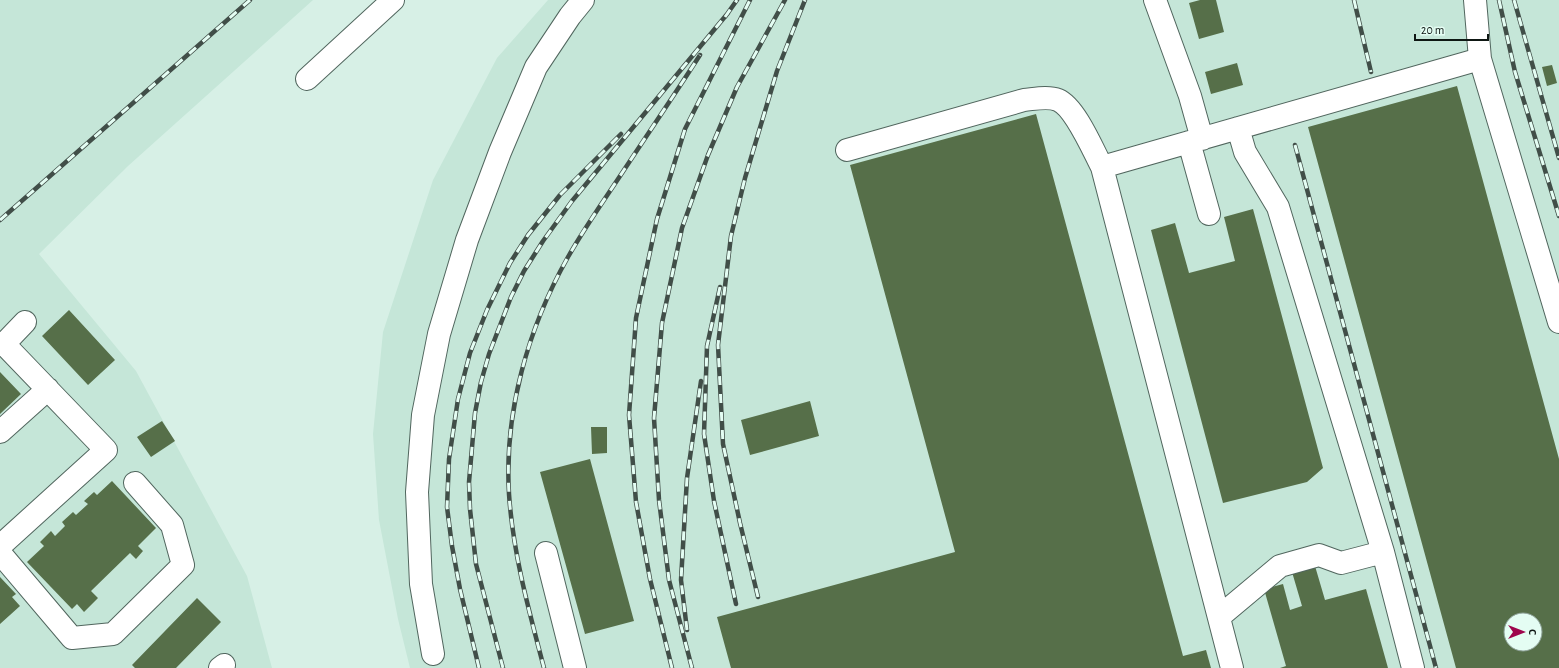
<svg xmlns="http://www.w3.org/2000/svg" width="1559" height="668" font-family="'Alegreya Sans',sans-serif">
  <rect width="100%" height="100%" fill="#d7f0e6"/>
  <!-- built -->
  <path fill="#c5e6d8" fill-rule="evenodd" d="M0,0H313L128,166L39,254L136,371L247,576L272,668H0Z
    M548,0H1559V668H410L398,619L379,520L373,434L383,332L433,180L497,58ZM1511,620H1535V644H1511Z"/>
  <!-- building -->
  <path fill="#566f49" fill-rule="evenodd" d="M1200,0H1216L1224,32L1199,39L1189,3Z
    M1237,63L1243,85L1211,94L1205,72Z
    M1552,65L1557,83L1547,86L1542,67Z
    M1457,86L1559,459V668H1456L1308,127ZM1511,620H1535V644H1511Z
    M1036,114L1183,656L1206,650L1211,668H731L717,617L955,552L850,165Z
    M1253,209L1323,468L1307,482L1223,503L1151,230L1175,223L1189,273L1235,261L1224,217Z
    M69,310L115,360L88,385L42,336Z
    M0,372L21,394L0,414Z
    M810,401L819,436L750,455L741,420Z
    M162,421L175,441L151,457L137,437Z
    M591,427H607V453L592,454Z
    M590,459L634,621L585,634L540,472Z
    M112,481L156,528L138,546L143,551L136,559L130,553L91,591L98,598L84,612L77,604L72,609L27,562L44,546L40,542L51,531L55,536L65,526L62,522L73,512L76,515L88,504L84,501L94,492L97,495Z
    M1315,566L1325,600L1366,589L1388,668H1280L1286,666L1264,589L1283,584L1290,610L1302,606L1292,572Z
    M0,577L16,594L12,597L20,606L0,624Z
    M197,598L221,622L176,668H135L132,665Z"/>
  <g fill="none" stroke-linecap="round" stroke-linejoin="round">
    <!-- minor casing -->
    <g stroke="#51665e" stroke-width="24">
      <path id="minor" d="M1155,0L1190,96L1202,139
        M1475,0L1480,59L1559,322
        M307,79L393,0
        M1238,128L1245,152L1278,207L1383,552L1413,668
        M1189,142L1209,214
        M847,150L1024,100C1035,99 1048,96 1058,100C1075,107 1093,150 1102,167
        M0,432L48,389
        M0,546L106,450L4,344L25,322
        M0,553L72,638L113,634L183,565L172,525L135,483
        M546,553L575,668
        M1219,617L1280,566L1319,555L1341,563L1383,552
        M433,654L421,584L417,492L423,415L439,334L467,240L500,152L536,67L570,16L583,0
        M220,668L224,665
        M1232,668L1102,167L1480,59"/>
    </g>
    <!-- minor -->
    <use href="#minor" stroke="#fff" stroke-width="22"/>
    <!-- rail casing -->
    <g stroke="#414e48" stroke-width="4.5">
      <path id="rail" d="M1354,0L1371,72
        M1499,0L1515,72L1559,216
        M1514,0L1559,158
        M725,17L737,0
        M1295,145L1436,668
        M0,220L250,0
        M720,287L707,346L704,434L714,501L736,604
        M758,597L740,523L723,444L718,345L731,236L745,178L777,71L805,0
        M687,630L681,580L687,478L701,381
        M479,668L460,589L452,546L447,507L449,459L458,399L470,353L487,310L510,263L528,235L560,195L621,134
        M503,668L476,564L470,509L469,482L475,413L481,382L489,354L511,297L524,271L543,241L572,201L728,13
        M544,668C529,611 513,554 509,494C504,412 528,328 568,257C585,227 605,199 624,170C649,132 675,94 700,55
        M672,668L650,579L636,502L629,415L636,318L657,219L685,129L750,0
        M692,668L669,580L659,500L654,418L662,323L682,228L708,155L737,87L785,0"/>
    </g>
    <!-- rail -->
    <use href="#rail" stroke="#e4fdf3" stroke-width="3" stroke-dasharray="9" stroke-linecap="butt"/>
  </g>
  <!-- north arrow -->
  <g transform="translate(1523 632) rotate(90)"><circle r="19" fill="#e4fdf3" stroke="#8ea199"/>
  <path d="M0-3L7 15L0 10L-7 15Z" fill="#9e054c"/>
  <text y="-6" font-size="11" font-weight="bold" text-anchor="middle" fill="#0e1713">С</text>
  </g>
  <!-- scale -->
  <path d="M1415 34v6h73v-6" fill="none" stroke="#0e1713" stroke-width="2"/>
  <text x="1421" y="34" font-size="12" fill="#0e1713" stroke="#e4fdf3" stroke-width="3" paint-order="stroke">20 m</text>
</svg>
